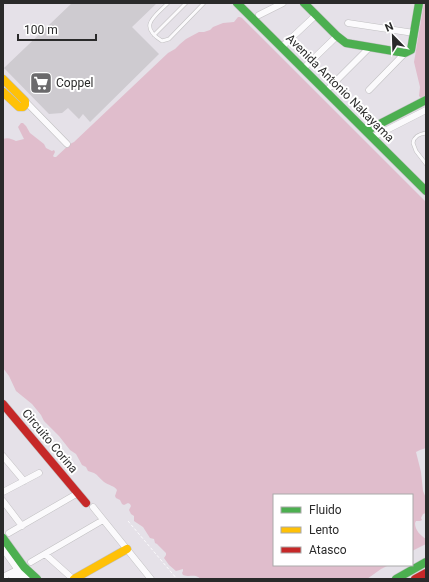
<svg xmlns="http://www.w3.org/2000/svg" width="429" height="582" font-family="Roboto,sans-serif">
  <rect width="100%" height="100%" fill="#e5e1e8"/>
  <!-- green -->
  <path fill="#e0bdcc" d="M424,3H426V95L421,98L419,96L420,87L414,62Z
    M238,17H240L242,18L426,202V448L420,450L416,452L421,472L423,491L426,498V513L423,514L421,518L422,520L420,521H416L415,523C415,530 420,535 426,539V544L412,551V495H274V565H389L381,569L367,579H201C193,573 191,578 183,575L182,573L183,571V569L176,571L169,565L164,558L166,555V553L157,544L155,543L154,539L150,538L143,527L134,521V516L131,514L129,510L131,506L130,504L128,503L124,505L122,504L120,500L116,498L115,496L117,490C115,486 108,485 104,482C100,479 98,475 94,473C92,472 90,472 88,471L86,467L82,465L76,454L70,450L59,436L44,421L41,415L32,404L16,391L9,376L3,368V139C8,137 12,139 16,141L24,139L18,127L21,123H23L26,126L30,133L44,144L46,148L52,151L54,150L55,152L53,156L54,157H56L70,144L74,142L168,53L175,49L180,44L186,39L199,32H204L210,30L213,27L223,23L234,22Z"/>
  <!-- building -->
  <path fill="#cecbd0" d="M72,3H157L132,27L159,54L90,122L83,114L79,119L68,108L62,113L49,114L4,68Z"/>
  <g fill="none" stroke-linecap="round" stroke-linejoin="round">
    <!-- lane casing -->
    <g stroke="#c1c0c2" stroke-width="4">
      <path id="lane" d="M168,3C154,17 138,26 162,41L169,39L204,3
        M154,35L186,3
        M426,133C419,134 414,136 413,143L416,151L426,164"/>
    </g>
    <!-- street casing -->
    <g stroke="#c1c0c2" stroke-width="7">
      <path id="street" d="M259,15L283,3
        M348,23L414,33
        M285,44L316,15
        M307,65L337,36
        M330,87L370,47
        M369,90L405,53
        M25,101L67,144
        M373,137L426,110
        M3,456L24,481
        M3,492L39,473
        M3,501L22,526
        M93,507L151,579
        M9,533L78,493
        M3,549L18,570L27,579
        M45,554L73,579
        M31,562L103,520
        M3,577L21,568
        M12,579L25,573"/>
    </g>
    <!-- fast casing -->
    <g stroke="#c1c0c2" stroke-width="9">
      <path id="fast" d="M237,3L426,191
        M304,3L337,36L346,43L405,53L411,50L419,3
        M366,131L426,100
        M3,538L24,567L37,579
        M396,579L426,562"/>
    </g>
    <!-- slow casing -->
    <g stroke="#c1c0c2" stroke-width="9">
      <path id="slow" d="M3,79L25,101V105L23,107H19L3,92
        M74,579L127,549"/>
    </g>
    <!-- jam casing -->
    <g stroke="#c1c0c2" stroke-width="9">
      <path id="jam" d="M3,404L86,503
        M415,579L426,573"/>
    </g>
    <!-- path -->
    <path stroke="#fbfafc" stroke-width="1" stroke-dasharray="3 2" stroke-linecap="butt" d="M128,521L177,579"/>
    <!-- lane -->
    <use href="#lane" stroke="#fbfafc" stroke-width="3"/>
    <!-- street -->
    <use href="#street" stroke="#fbfafc" stroke-width="6"/>
    <!-- fast -->
    <use href="#fast" stroke="#4caf50" stroke-width="8"/>
    <!-- slow -->
    <use href="#slow" stroke="#ffc107" stroke-width="8"/>
    <!-- jam -->
    <use href="#jam" stroke="#c62828" stroke-width="8"/>
  </g>
  <!-- icons -->
  <defs>
    <g id="supermarket-square" transform="scale(1.15)"><rect x="-9" y="-9" width="18" height="18" rx="4" fill="#6b6a6c" stroke="#fff"/><path d="M-6-5.5h2.5l.6 2H6L4.5 2H-2.5L-4.4-4H-6ZM-1.5 3.2a1.3 1.3 0 1 0 .1 0ZM3 3.2a1.3 1.3 0 1 0 .1 0Z" fill="#fff"/></g>
  </defs>
  <g fill-rule="evenodd">
    <use href="#supermarket-square" x="41" y="83"/>
  </g>
  <g text-anchor="middle" dominant-baseline="central" stroke-width="4" stroke-linejoin="round" paint-order="stroke">
    <!-- poi labels -->
    <g font-size="12" fill="#2a2a2a" stroke="#fff" text-anchor="start">
      <text x="56" y="83">Coppel</text>
    </g>
    <!-- street labels -->
    <g font-size="12" fill="#2a2a2a" stroke="#fff">
      <text transform="translate(340 88) rotate(45)">Avenida Antonio Nakayama</text>
      <text transform="translate(50 441) rotate(50)">Circuito Corina</text>
    </g>
  </g>
  <!-- border -->
  <rect width="429" height="582" fill="none" stroke="#2a2a2a" stroke-width="8"/>
  <!-- legend -->
  <rect x="273" y="494" width="140" height="72" fill="#ffffff" stroke="#aaaaaa"/>
  <rect x="281" y="507" width="20" height="6" fill="#4caf50" stroke="#aaaaaa"/>
  <text x="309" y="514" font-size="12" fill="#2a2a2a">Fluido</text>
  <rect x="281" y="527" width="20" height="6" fill="#ffc107" stroke="#aaaaaa"/>
  <text x="309" y="534" font-size="12" fill="#2a2a2a">Lento</text>
  <rect x="281" y="547" width="20" height="6" fill="#c62828" stroke="#aaaaaa"/>
  <text x="309" y="554" font-size="12" fill="#2a2a2a">Atasco</text>
  <!-- north arrow -->
  <g transform="translate(393 36) rotate(337)" stroke="#ffffff" stroke-width="3" paint-order="stroke">
  <path d="M0-3L7 15L0 10L-7 15Z" fill="#2a2a2a"/>
  <text y="-6" font-size="11" font-weight="bold" text-anchor="middle" fill="#2a2a2a">N</text>
  </g>
  <!-- scale -->
  <path d="M18 34v6h78v-6" fill="none" stroke="#2a2a2a" stroke-width="2"/>
  <text x="24" y="34" font-size="12" fill="#2a2a2a" stroke="#ffffff" stroke-width="3" paint-order="stroke">100 m</text>
</svg>
